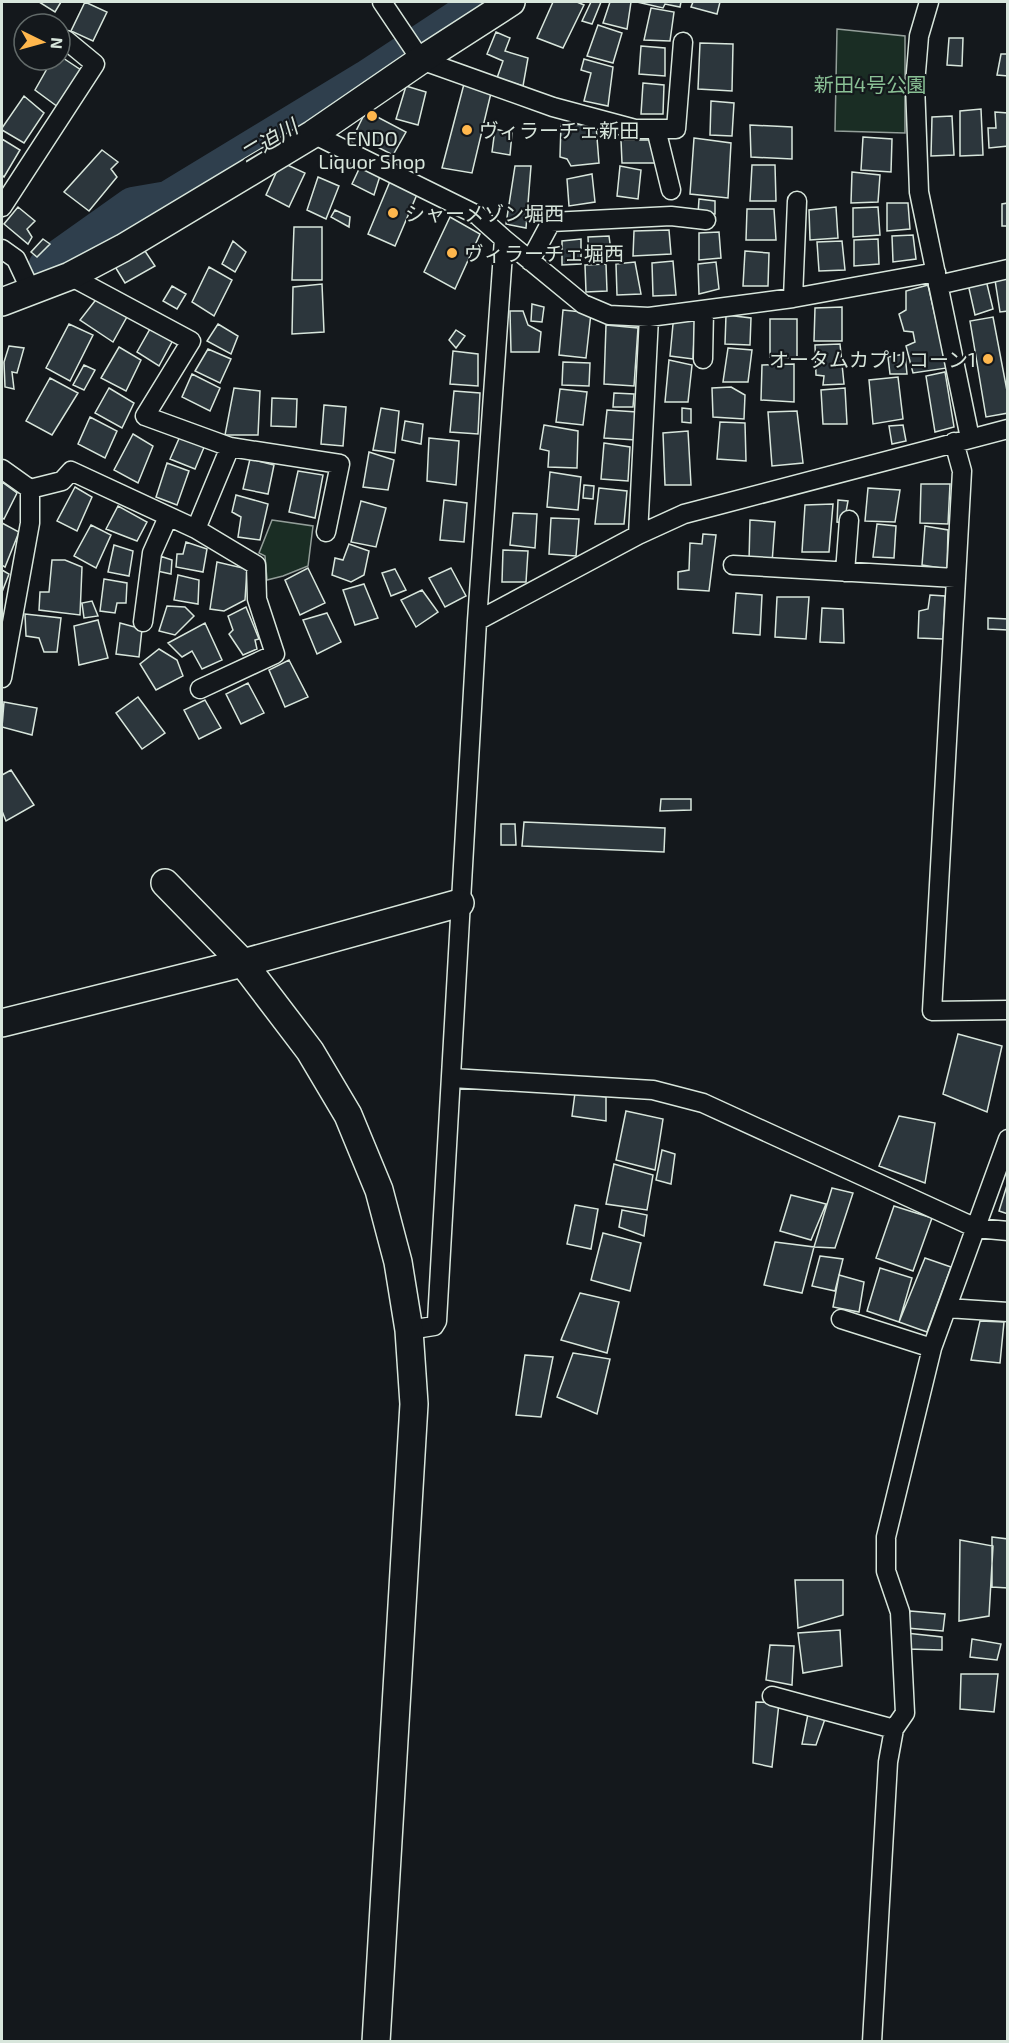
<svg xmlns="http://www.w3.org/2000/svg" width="1009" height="2043" font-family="'Exo 2','Noto Sans JP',sans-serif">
  <rect width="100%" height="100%" fill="#14181c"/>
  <!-- green -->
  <path fill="#1a2d24" stroke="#939e99" stroke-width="1.5" d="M837,29L905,36V133L835,131Z
    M272,520L313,526L308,566L283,576L267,580L265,556L259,553Z"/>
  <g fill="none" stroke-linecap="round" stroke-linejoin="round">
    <!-- river -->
    <path stroke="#2f3f4d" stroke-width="38" d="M47,267L133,206L168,200L367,79L484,2"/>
  </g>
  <!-- building -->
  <path fill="#2c363c" stroke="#d8e6dc" stroke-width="1.5" d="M39,2H61L55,12Z
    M85,2L107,12L93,41L71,31Z
    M553,2H577L584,5L563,48L537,38Z
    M591,2H601L592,24L582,21Z
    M610,2H631L627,29L603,23Z
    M637,2H681L680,7L665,4L663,8Z
    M693,2H720L717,14L691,7Z
    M651,8L674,12L670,41L644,40Z
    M598,25L622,33L613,63L587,56Z
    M496,32L510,38L505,51L528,58L523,86L497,78L503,61L487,54Z
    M949,38H963L962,66L947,65Z
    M700,43L733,44L732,91L698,89Z
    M641,46L665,48V76L639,74Z
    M1001,54H1008V76L997,75Z
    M60,56L81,70L58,107L35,90L52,60H60Z
    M584,59L613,67L608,106L584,101L591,73L581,70Z
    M643,83L664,85L663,114H641Z
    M464,84L491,93L472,173L442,168Z
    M406,86L426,92L418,125L396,119Z
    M24,96L44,113L24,143L2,130V128Z
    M711,101L734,103L732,136L710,135Z
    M981,109L983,155L960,156V111Z
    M366,111L406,132L393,155L354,135Z
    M995,112L1008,113V146L989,148L988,128H996Z
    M952,116L954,155L931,156L932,117Z
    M561,124L596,125L599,163L571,166L567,159L560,157Z
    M750,125L792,127V159L751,157Z
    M495,129L512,133L510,155L492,152Z
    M863,137L892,139L891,172L861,170Z
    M694,138L731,143L728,198L690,194Z
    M2,139L20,150L4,177L2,175Z
    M621,140H651L655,163H622Z
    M102,150L118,162L111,169L117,177L89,211L64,192Z
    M281,162L305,173L289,207L266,195Z
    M752,165H775L776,201H750Z
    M515,166H531L526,228L506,224Z
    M620,166L641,170L638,199L617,196Z
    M360,167L380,176L374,195L352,184Z
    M852,172L880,175L878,202L851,203Z
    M592,174L595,202L569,206L567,179Z
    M318,177L339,186L326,219L307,210Z
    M391,179L418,192L395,246L368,234Z
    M699,199L715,201V214H698Z
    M887,203H908L910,229L887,231Z
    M1008,203V226H1002V204Z
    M18,207L35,221L27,229L32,237L28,244L4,224Z
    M836,207L838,238L810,240L809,210Z
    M878,207L880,235L853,237V208Z
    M747,209H774L776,240H746Z
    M335,210L350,217L349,227L331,217Z
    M450,217L480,234L455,289L424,272Z
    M294,227H322V280H292Z
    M669,230L671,254L633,256L634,231Z
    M719,232L721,258L699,260V233Z
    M913,235L916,259L893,262L892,236Z
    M609,236L612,258L589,259L588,237Z
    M43,239L50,244L37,257L31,252Z
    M581,239V264L562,265V241Z
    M878,239L879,264L854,266V240Z
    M233,241L246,252L235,272L222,264Z
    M842,241L845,270L819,271L817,242Z
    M143,248L155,266L125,283L114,265Z
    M745,251L769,253L768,286H743Z
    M673,261L676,295L653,296L652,263Z
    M635,262L641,294L617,295L616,264Z
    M716,262L719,289L699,294L698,264Z
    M606,264L607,291L586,292L585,265Z
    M209,267L232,280L214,316L192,302Z
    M1008,277V311L1000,312L995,280Z
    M986,280L993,309L975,315L968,284Z
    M322,284L324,332L292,334L293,287Z
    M928,285L947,368L913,373L906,346L915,342L913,332L904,331L899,314L906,310V291Z
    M172,286L186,294L177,309L163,301Z
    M98,297L128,315L113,342L80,320Z
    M532,304L544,307L542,322L531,321Z
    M842,307V341H814L815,308Z
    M563,310L591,313L586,358L559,355Z
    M510,311H523L528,325L541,332L539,352H511Z
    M726,315L751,318L750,345L725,344Z
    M680,317L695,320L693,359L670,356L673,324Z
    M993,317L1008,396V413L986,417L970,321Z
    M770,319H797V358L770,357Z
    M69,324L93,335L70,381L46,368Z
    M218,324L238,336L231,354L207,341Z
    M606,325L638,328L634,386L604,384Z
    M150,329L173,340L159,366L137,352Z
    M456,330L465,336L456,348L449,340Z
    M840,344L844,384L823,385L824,376L816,375L815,345Z
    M9,346L24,348L17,373L12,372L14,389L5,387L4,362Z
    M119,347L141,360L126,391L101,378Z
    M728,348L752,350L748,382H723Z
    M208,349L231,359L220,383L195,371Z
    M453,351L478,354V386L450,384Z
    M905,354L907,374H890L888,357Z
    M669,360L692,365L688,402H665Z
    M563,362L590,363L589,386L562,385Z
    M794,364V402L761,400L762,365Z
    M84,365L95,370L84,390L73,385Z
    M945,372L954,427L935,432L926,376Z
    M192,374L220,388L210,411L182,397Z
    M898,377L903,419L873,424L869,380Z
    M50,378L78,393L52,435L26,421Z
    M731,387L745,395L744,419L713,417L712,388Z
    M109,388L134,403L122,428L95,413Z
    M234,388L260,391L258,435H225Z
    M845,388L847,424H823L821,390Z
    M560,389L587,392L583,425L556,422Z
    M454,391L480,393L478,434L450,432Z
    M614,393L634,394L633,407H613Z
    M272,398L297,399L296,427L271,426Z
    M324,405L346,407L343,446L321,444Z
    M381,408L399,411L395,453L373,450Z
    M682,408L691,409V423L682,422Z
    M607,410L637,412L636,440L604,438Z
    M797,411L803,463L772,466L768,412Z
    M90,417L117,431L105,458L78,444Z
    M405,421L423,424L421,444L402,440Z
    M720,422L745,423L746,461L717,459Z
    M544,425L578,431L577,468L548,467L549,451L540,449Z
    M903,425L906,441L892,444L889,426Z
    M688,431L691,485H665L663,433Z
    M133,434L153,446L138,483L114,470Z
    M181,434L205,445L195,469L170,459Z
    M429,438L459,441L456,485L427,481Z
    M604,443L630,447L628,481L601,479Z
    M369,452L394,460L388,490L363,487Z
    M250,459L274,465L268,494L243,489Z
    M167,463L189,471L177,505L156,497Z
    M298,471L323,475L315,518L289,512Z
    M550,472L581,477L578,510L547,507Z
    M2,482L17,493L4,519L2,518Z
    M921,484H950L948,524L920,523Z
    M584,485L594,486L593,499L583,498Z
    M75,487L92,497L77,531L57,521Z
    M599,488L627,491L624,524H595Z
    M868,488L900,490L895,522L865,521Z
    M236,495L268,504L260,540L238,537L241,517L232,512Z
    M444,500L467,503L464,542L440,540Z
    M838,500L848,501L844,523L837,522Z
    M361,501L386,508L376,547L351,542Z
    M833,504L829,552H802L805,505Z
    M118,506L147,522L137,541L106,529Z
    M513,513L537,514L535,548L510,545Z
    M551,518L579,519L576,556L549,554Z
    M750,520L775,522L772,563L749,561Z
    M2,523L19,532L5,567L2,565Z
    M877,524L896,526L894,558L873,557Z
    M91,525L111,535L96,568L74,556Z
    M925,526L948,530L947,569L922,565Z
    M703,534L716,535L709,591L678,589V572L689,570L690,543L702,544Z
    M186,542L207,549L203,572L176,567L177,554H183Z
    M349,544L369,551L364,575L351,582L332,575L335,558L343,560Z
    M114,545L133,551L129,576L108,572Z
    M503,550L528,551L526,582H502Z
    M160,556L172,560L171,574L157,571Z
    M52,560H65L82,567L80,615L39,610L40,592H49Z
    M217,562L247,569L245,600L224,611L210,609Z
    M308,568L325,603L300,615L285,580Z
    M451,568L466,596L445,607L429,578Z
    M395,569L406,590L391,596L382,573Z
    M2,570L9,574L2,592Z
    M178,575L199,580L198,604L174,600Z
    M104,579L127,583L126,603H117L115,613L100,611Z
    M364,584L378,618L355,625L343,590Z
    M422,590L438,612L416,627L401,600Z
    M736,593L762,595L760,635L733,633Z
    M930,595L945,596L943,639L918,638L919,611L928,609Z
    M777,597H809L806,639L775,637Z
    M92,601L98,616L84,618L82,603Z
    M167,606L185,607L194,616L175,635L159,631Z
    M246,607L259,639L255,640L257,649L243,655L229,634L233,630L228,616Z
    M822,608L843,609L844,643L820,642Z
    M327,613L341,642L317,654L303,620Z
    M25,614L61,618L57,652H44L39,638L26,636Z
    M988,618L1008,619V630L988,629Z
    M98,620L108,658L79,665L74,626Z
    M120,623L142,629L139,657L116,654Z
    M205,623L222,660L202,669L192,651L182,657L168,643Z
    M159,649L177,660L183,676L156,690L140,664Z
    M289,660L308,697L285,707L269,670Z
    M248,683L264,713L241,724L226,694Z
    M138,697L165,733L142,749L116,713Z
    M205,700L221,728L199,739L184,710Z
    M4,702L37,708L32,735L2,727Z
    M11,770L34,805L6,821L2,811V775Z
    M661,799H691V810L660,811Z
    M524,822L665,828L664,852L522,846Z
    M501,824H515L516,845H501Z
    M958,1034L1002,1046L987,1112L943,1094Z
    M575,1093L606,1097V1121L572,1116Z
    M626,1111L663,1119L655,1170L616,1160Z
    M899,1116L935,1123L925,1183L879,1166Z
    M662,1150L675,1154L671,1184L656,1180Z
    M614,1164L653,1175L647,1210L606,1204Z
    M1008,1182V1214L999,1211Z
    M832,1188L853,1193L835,1248L814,1247Z
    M791,1195L826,1204L811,1240L780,1231Z
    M575,1205L598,1209L591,1249L567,1244Z
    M894,1206L932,1218L913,1271L876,1258Z
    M622,1210L647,1215L644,1236L619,1227Z
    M603,1233L641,1243L630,1291L591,1280Z
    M775,1242L814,1247L802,1293L764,1285Z
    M820,1256L843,1259L835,1291L812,1286Z
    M925,1258L951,1267L927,1332L899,1322Z
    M880,1268L912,1278L899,1322L867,1311Z
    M839,1275L864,1282L859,1312L833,1307Z
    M580,1293L619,1302L607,1353L561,1340Z
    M980,1321L1004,1322L1000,1363L971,1360Z
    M573,1353L610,1359L597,1414L557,1397Z
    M525,1355L553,1357L541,1417L516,1415Z
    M992,1537L1008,1539V1588L992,1587Z
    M960,1540L993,1546L989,1616L959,1621Z
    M795,1580H843V1615L798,1628Z
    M910,1611L945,1614L943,1631L906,1628Z
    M840,1630L842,1666L803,1673L798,1633Z
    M906,1633L942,1637V1650L907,1649Z
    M972,1639L1001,1644L997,1660L970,1657Z
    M770,1645L794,1646L792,1685L766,1680Z
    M961,1674H998L994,1712L960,1709Z
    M756,1702L779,1703L772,1767L753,1763Z
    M809,1709L826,1716L816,1745L802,1744Z"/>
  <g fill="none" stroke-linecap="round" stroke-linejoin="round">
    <!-- street casing -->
    <g stroke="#d8e6dc" stroke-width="21">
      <path id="street" d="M382,2L421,60L553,107L635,129H676L683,42
        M929,2L919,36L915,84L919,192L970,438
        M656,129L671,190
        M313,134L477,215L504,239L477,621L437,1321L434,1326L409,1330
        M2,207L95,64L66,40
        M504,239L583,304L609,315L649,317L793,298L936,272
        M2,249L16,259L31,291
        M530,261L551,222L671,216L706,220
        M70,276L191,341L145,416L230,447L340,464L326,532
        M938,285L1008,269
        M793,298L797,201
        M703,359L704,310
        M954,442L962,471L932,1011L1008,1010
        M2,469L30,489V523L2,678
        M30,489L62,481L71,471L196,529L256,565L257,599L275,654L200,689
        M196,529L230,447
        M638,535L649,317
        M733,565L955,578
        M845,572L849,520
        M477,621L638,535L684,514L1008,429
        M143,622L152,553L168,517
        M452,1078L653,1090L703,1103L976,1228L1008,1231
        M947,1308L1008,1312
        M841,1319L932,1348
        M772,1696L894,1729
        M872,2042L888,1762L894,1729L905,1713L900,1612L886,1571V1537L932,1348L1008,1139"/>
    </g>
    <!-- secondary casing -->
    <g stroke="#d8e6dc" stroke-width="30">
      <path id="secondary" d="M2,302L70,276L123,248L313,134L421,60L511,2
        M165,883L243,963L310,1051L348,1115L379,1190L398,1262L409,1330L414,1404L376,2042
        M2,1023L243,963L460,903"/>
    </g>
    <!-- street -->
    <use href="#street" stroke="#14181c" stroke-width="18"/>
    <!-- secondary -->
    <use href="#secondary" stroke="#14181c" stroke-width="27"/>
  </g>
  <!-- markers -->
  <g fill="#ffb74d" stroke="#14181c" stroke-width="2">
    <circle cx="372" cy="116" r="6"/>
    <circle cx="467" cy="130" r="6"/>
    <circle cx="393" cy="213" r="6"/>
    <circle cx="452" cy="253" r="6"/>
    <circle cx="988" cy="359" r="6"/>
  </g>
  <g text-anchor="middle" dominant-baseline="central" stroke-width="4.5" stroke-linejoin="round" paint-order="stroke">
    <!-- park labels -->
    <g font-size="20" fill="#8ac095" stroke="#14181c">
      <text x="870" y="84">新田4号公園</text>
    </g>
    <!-- poi labels -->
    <g font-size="20" fill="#d8e6dc" stroke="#14181c" text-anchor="start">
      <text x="479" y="130">ヴィラーチェ新田</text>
      <text x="372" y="138" text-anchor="middle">ENDO<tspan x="372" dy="23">Liquor Shop</tspan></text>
      <text x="405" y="213">シャーメゾン堀西</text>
      <text x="464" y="253">ヴィラーチェ堀西</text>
      <text x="976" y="359" text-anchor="end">オータムカプリコーン1</text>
    </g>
    <!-- water labels -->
    <g font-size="21" font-style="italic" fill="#d8e6dc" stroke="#14181c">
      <text transform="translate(268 140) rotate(-31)">二迫川</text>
    </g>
  </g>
  <!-- border -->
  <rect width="1009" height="2043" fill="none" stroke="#d8e6dc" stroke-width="6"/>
  <!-- north arrow -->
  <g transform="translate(42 42) rotate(95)"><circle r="28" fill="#14181c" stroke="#626a69" stroke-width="1.5"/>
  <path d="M0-4.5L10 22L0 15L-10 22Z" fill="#ffb74d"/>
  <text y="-9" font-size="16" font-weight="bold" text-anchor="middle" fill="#d8e6dc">N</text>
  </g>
</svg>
